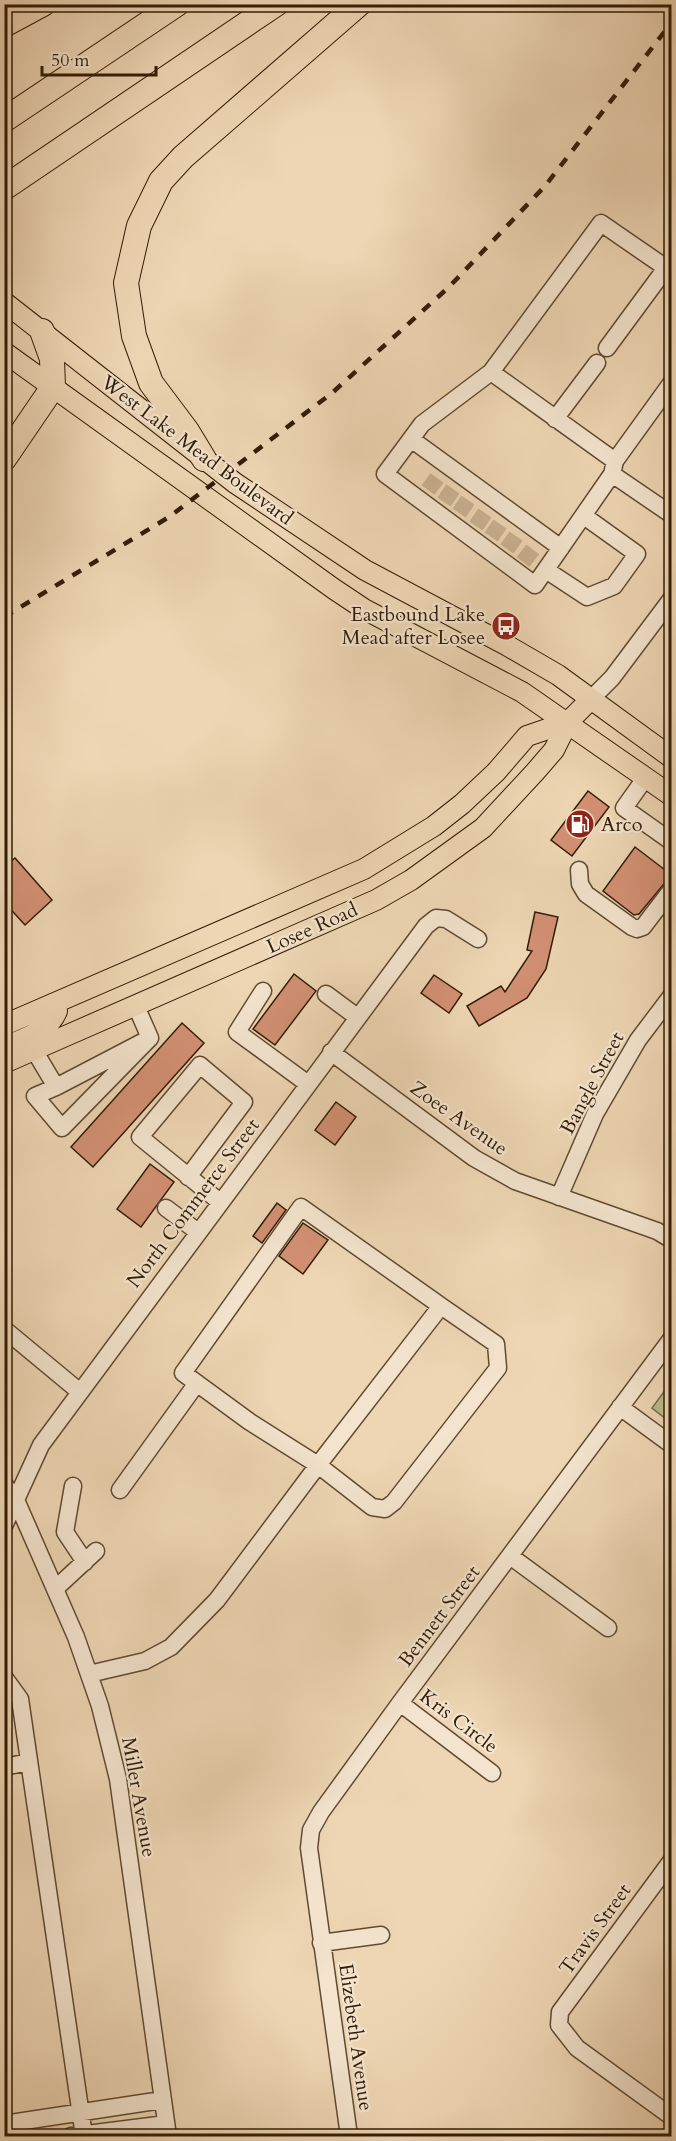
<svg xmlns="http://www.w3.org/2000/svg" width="676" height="2141" font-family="Cardo,serif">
  <rect width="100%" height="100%" fill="#eed6b4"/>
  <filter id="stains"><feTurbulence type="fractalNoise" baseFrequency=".00333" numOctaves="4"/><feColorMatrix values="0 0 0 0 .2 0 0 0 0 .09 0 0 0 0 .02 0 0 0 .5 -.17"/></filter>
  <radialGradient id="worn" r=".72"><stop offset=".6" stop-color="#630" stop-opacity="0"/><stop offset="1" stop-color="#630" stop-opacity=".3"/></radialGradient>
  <!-- green -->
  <path fill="#b9bd8c" stroke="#756c4a" stroke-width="1.5" d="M671,1382V1423L652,1408Z"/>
  <!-- building -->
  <path fill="#d39074" stroke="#311c07" stroke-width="1.5" d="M588,791L609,807L572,856L551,840Z
    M635,847L669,873L668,879L639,914L634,915L603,891Z
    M15,858L52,900L25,925L4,902V867Z
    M535,912L558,917L546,969L527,998L479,1026L467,1006L501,986L505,992L532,951L527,950Z
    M294,974L316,991L275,1045L253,1029Z
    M434,975L462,994L449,1013L421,993Z
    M182,1023L204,1043L93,1167L71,1147Z
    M336,1102L356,1117L335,1145L315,1130Z
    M150,1164L174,1182L141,1227L117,1209Z
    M277,1203L286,1210L262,1243L253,1236Z
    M303,1223L328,1240L303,1274L279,1256Z"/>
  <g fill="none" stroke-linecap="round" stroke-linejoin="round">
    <!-- minor-tunnel -->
    <path stroke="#c8b191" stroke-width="16" stroke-dasharray="16 8" stroke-linecap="butt" d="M428,490L437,478
      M444,502L453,489
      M459,513L468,500
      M476,526L485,513
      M491,537L500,524
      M507,549L516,536
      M523,562L533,549"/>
    <!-- minor casing -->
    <g stroke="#604a32" stroke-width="19">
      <path id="minor" d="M607,348L666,268
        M491,372L601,223L672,272
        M555,419L597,363
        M411,439L561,548
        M615,461L491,372L422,424L385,474L535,585L612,474L672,515
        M613,470L615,461L672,382
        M546,570L587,597L614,586L637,554L584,516
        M590,700L612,678L672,598
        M646,777L624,808L672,842
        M579,870L580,884L586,894L632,927L637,929L643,927L672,889
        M263,991L237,1032L308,1084
        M326,994L357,1017
        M136,1006L150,1038
        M34,1050L56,1087L35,1096L62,1128L150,1038L56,1087
        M331,1052L474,1158L515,1181L657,1231L672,1240
        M188,1177L244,1102L200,1065L140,1137L220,1202
        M559,1197L595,1114L638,1040L672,995
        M166,1208L198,1232
        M4,1329L80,1392
        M620,1407L672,1445
        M4,1484L16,1500L76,1637L100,1706L118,1779L168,2136
        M73,1486L65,1532L85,1562
        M120,1490L197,1383
        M4,1526L41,1445L426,926L436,918L446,919L478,939
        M510,1556L608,1628
        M55,1589L96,1551
        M89,1674L145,1661L171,1647L217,1600L318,1465L441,1306L301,1207L183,1373L250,1422L318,1465L372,1507L385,1509L394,1502L498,1368L496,1344L441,1306
        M4,1677L20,1699L84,2136
        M400,1703L492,1773
        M4,1767L29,1762
        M672,1860L560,2012L559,2025L577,2048L672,2117
        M321,1943L381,1935
        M4,2124L162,2100
        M71,2136L166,2124
        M349,2136L309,1848L311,1830L321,1812L400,1703L672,1338"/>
    </g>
    <!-- major casing -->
    <g stroke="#311c07" stroke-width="22">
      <path id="major" d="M4,302L235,483L365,570L508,646L558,675L672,758
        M4,352L334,589L364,609L522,692L672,796
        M4,1025L364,869L434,826L462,804L496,772L527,736L568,722
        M4,1047C24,1038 49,1032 57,1011L54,1004
        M4,1063L376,900L411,880L483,828L535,772L554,750L568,722L590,700"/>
    </g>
    <!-- highway casing -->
    <g stroke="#311c07" stroke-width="26">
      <path id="highway" d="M4,25L43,4
        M4,120L177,4
        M4,188L276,4
        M4,459L53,387L52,359L42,331
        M204,459L187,431L151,383L134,336L126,283L139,226L161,181L183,157L359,4"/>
    </g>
    <!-- minor -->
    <use href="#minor" stroke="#f4e4ce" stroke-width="16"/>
    <!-- major -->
    <use href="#major" stroke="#eed6b4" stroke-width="20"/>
    <!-- highway -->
    <use href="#highway" stroke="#eed6b4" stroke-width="24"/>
    <!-- rail -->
    <path stroke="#311c07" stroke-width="4.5" stroke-dasharray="10 10" stroke-linecap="butt" d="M4,617L169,517L332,393L449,287L545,186L672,22"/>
  </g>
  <!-- icons -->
  <defs>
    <g id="bus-disc" transform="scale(1.5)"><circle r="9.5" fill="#8f2418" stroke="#f4e4ce"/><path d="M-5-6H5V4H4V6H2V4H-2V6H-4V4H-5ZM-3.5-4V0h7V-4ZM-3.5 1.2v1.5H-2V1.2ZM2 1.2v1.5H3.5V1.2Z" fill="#fff"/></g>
    <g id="fuel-disc" transform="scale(1.5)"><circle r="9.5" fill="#8f2418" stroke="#f4e4ce"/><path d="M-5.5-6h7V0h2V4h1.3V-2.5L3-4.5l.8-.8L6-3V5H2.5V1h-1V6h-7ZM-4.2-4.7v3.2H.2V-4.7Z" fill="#fff"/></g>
  </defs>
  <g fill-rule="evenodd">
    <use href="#bus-disc" x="506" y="626"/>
    <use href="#fuel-disc" x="580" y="824"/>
  </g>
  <g text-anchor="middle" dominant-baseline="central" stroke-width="4.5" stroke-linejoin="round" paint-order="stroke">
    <!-- street labels -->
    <g font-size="20" fill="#311c07" stroke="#f4e4ce">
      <text transform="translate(197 450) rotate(37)">West Lake Mead Boulevard</text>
      <text transform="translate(312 928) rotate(-24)">Losee Road</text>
      <text transform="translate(592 1083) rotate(-62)">Bangle Street</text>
      <text transform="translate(459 1118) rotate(35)">Zoee Avenue</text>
      <text transform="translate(193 1203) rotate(-53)">North Commerce Street</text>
      <text transform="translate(439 1616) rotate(-53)">Bennett Street</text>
      <text transform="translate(459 1721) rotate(37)">Kris Circle</text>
      <text transform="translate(139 1797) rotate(80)">Miller Avenue</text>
      <text transform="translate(595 1929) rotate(-54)">Travis Street</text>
      <text transform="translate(356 2037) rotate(82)">Elizebeth Avenue</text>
    </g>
    <!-- poi labels -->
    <g font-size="20" fill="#311c07" stroke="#f4e4ce" text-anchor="end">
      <text x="485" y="614">Eastbound Lake<tspan x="485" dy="23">Mead after Losee</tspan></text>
      <text x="601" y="824" text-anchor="start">Arco</text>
    </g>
  </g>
  <!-- margin -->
  <rect width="676" height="2141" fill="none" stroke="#eed6b4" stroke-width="24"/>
  <rect x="6" y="6" width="664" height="2129" fill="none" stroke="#311c07" stroke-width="3"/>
  <rect x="12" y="12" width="652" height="2117" fill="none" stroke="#311c07" stroke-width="1.5"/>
  <!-- scale -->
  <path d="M42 66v9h114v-9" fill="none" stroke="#311c07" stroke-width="3"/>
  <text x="51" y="66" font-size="18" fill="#311c07" stroke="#f4e4ce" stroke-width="4.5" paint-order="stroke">50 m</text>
  <rect width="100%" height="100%" filter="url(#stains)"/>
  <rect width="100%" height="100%" fill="url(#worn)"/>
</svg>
